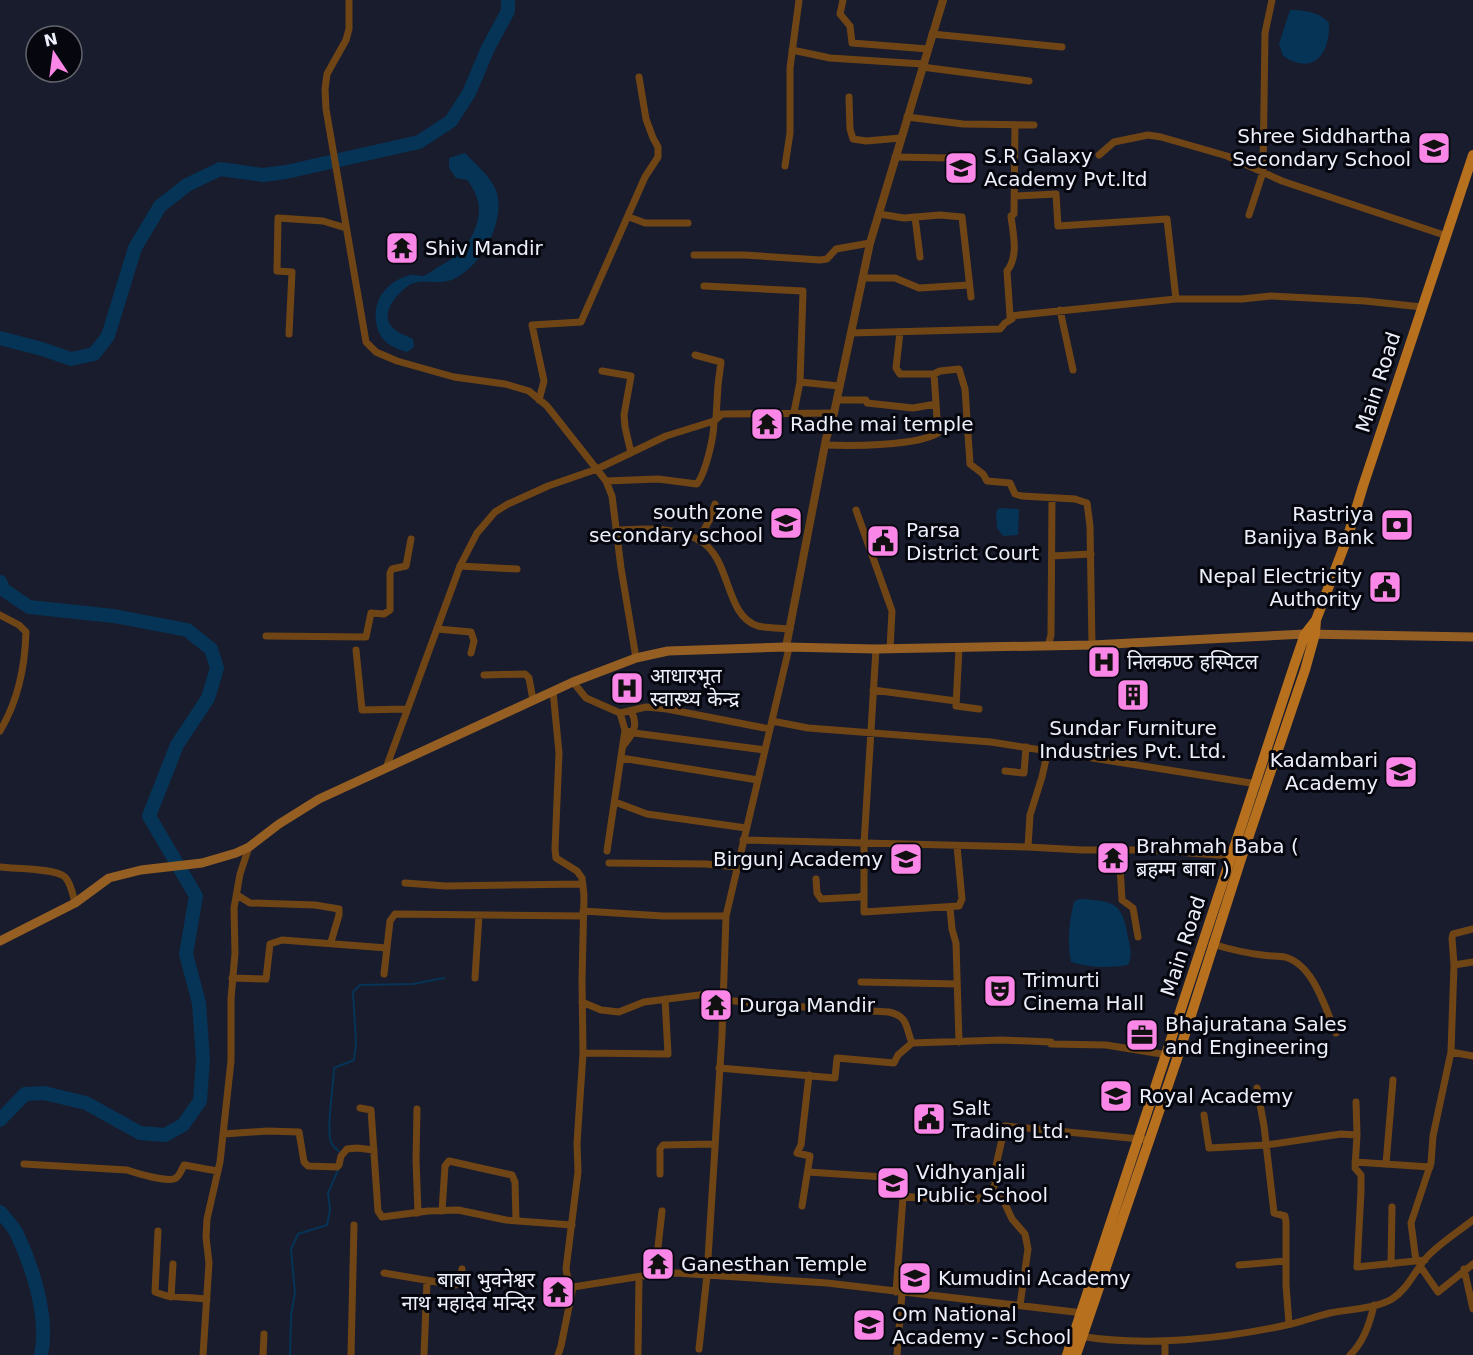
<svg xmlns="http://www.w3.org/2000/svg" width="1473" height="1355" font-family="'DejaVu Sans','Noto Sans Devanagari',sans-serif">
  <rect width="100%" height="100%" fill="#191c2d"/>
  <!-- water -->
  <path fill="#063456" d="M1290,10C1305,10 1319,12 1329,23C1330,54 1314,76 1283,56L1279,44Z
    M465,153C474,163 489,175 495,188C509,218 479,273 448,281C437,284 421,279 411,284C398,292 378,314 393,328C398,333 407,336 413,339L414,347L407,352C393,348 381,342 377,327C371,302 385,282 410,275C414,274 419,276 423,276C427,275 432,271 435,269C456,257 470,247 477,223C482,206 477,193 467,180L456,178L449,168V158Z
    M999,508L1019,509L1018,535L1003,536L997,528L996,512Z
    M1079,899C1113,901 1122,901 1128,937C1130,947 1133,955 1128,965C1109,968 1090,968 1071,962C1067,942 1069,921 1074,902Z"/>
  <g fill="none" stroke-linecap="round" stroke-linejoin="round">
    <!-- stream -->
    <path stroke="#063456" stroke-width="2" d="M342,1154C339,1151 334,1148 332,1144C325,1134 334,1083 334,1068L354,1060L356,1043L353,992L360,985L413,984L444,978
      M290,1355L291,1315L295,1293L291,1249L298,1234L327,1225L330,1210L328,1193L339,1168"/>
    <!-- river -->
    <path stroke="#063456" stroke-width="14" d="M0,338L42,349L71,359L94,354L108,336L135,248L160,206L187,185L220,169L263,175L286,172L419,142L451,121L469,93L488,48L508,11V0
      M0,582L4,590L29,607L114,616L187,630L211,649L217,668L208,698L177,745L149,816L196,896L186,954L199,1003L203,1059L200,1101L183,1125L165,1135L140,1133L86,1103L44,1093L25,1094L0,1120
      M0,1212C6,1219 13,1226 17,1234C33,1268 49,1318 41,1355"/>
    <!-- minor -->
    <path stroke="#704516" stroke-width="7" d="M349,0V29L346,40L327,74L325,89L326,109L366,342L376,352L397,361L454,377L505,384L529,391L547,406L606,481L612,496L621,568L636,658
      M843,0L840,14L850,26L852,43L928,49
      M932,34L1062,47
      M792,50L830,58L923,64
      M922,67L1029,81
      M849,97L850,129L853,139L866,141L901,138
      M907,117L963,124L1034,125
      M1099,155L1114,142L1148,135L1161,137L1227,156L1282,181L1447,236
      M895,157L949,158
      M785,166L790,133V68L799,0
      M1015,196L1056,194L1058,226L1167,219L1176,299
      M879,214L904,218L940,215L962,217L971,297
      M1249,215L1263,172L1265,33L1272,0
      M629,217L645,223H688
      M915,217L920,257
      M694,255H744L820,260L827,259L836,249L870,243
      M863,278H895L919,288L969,285
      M704,286L803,291L800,382L794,412
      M1060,310L1073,370
      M1010,316L1007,271C1019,256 1013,234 1011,216L1014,214L1015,125
      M851,333L1000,329L1005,323L1012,319L1010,316L1176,299H1242L1271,296L1365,301L1422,307
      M289,334L292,272L277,271L278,218L323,221L346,228
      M695,355L721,362L718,385L716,418
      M602,371L631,376L624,415L625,427L631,453
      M934,374L940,371L959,369L965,389L970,464L983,474L987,481L1010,483L1015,494L1022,496L1075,499L1087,503L1090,526L1092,645
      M800,382L839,386
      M539,400L544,381L532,325L581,322L645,177L658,157V147L653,138L646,119L639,77
      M837,400H866L867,403L913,408L936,404
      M825,445C851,446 917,446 938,433L934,374H900L896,368L900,332
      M606,481L658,479L697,484C706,472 714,437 714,421
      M856,510L892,611L890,649
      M616,530C645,529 672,526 699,540C732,558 724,616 758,626C767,628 780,628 790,629
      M698,540L709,521L715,504
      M1052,556L1091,554
      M460,566L517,569
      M0,615L19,625L26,632C25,667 18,701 0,731
      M437,629L471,632L474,641L471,653
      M266,636L366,637L371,613L384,614L390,610V573L392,569L406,566L411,539
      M1048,646L1051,635L1052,498
      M959,648L956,706L979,709
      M876,649L864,844V912L959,906L962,899L957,846
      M356,650L362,710L406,709
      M484,675L525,674L529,678L533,700
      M573,682L586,698L620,713L646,707L667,709L770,729
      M873,690L956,701
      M553,691L559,753L555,849L556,858L577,871L582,878L584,895L582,980L583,1053L577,1143L578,1172L566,1269L568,1280L573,1287L561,1346L558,1355
      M772,721L808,728L991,742L1257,784
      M625,730L634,733L765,750
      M623,746C633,734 639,726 631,711
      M621,758L758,780
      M386,768L460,566L477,533L495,512L508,504L548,486L597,469L666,436L714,421L722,414L834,413
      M1005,771L1024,773L1026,747
      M615,802L647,814L746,828
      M743,840L1028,847L1082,850H1149L1231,856
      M1028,847L1030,815L1042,777L1048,750
      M1119,850L1122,900L1133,908L1138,937
      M607,851L625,730L620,713
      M609,863L706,864L737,867
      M0,867C14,869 55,868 65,877C71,883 73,895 75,903
      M816,879L817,893L821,899L859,897L864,895
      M405,883L446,886L583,884
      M237,895L250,903L315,905L339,909V915L331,942
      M950,908L952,929L956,943L959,1042
      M583,911L663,916H726
      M1212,944C1229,949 1244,953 1262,955C1269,956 1278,956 1285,957C1314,965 1325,1008 1336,1033
      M1454,965L1473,962
      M384,974L390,921L395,914L583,916
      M232,978L266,979L270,944L282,940L387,948
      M475,978L479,915
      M861,982L957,984
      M723,1000L816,1008L889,1012C909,1017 905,1026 912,1043
      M582,1002L601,1010L619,1012L644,1002L723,992
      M1451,1052L1473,1056
      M583,1053L668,1054L665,999
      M719,1068L835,1078L837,1058L894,1063L898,1055L912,1043L1001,1040L1051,1042V1044L1106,1045L1168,1055
      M1257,1088L1264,1126L1274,1213L1285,1216L1286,1222V1285L1289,1324
      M1356,1102L1357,1135
      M360,1108L371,1110L378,1211L382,1217L428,1211L458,1210L506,1220L572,1225
      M417,1109L416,1160L418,1213
      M1204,1115L1209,1148L1266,1145L1341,1134L1357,1135L1355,1168L1361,1175V1191L1357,1267L1425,1260
      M223,1134L267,1131L299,1132L304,1162L308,1166L337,1167L339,1165L341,1156L347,1149L357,1148L374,1150
      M1355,1162L1430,1167
      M24,1164L127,1170C136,1173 168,1183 176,1178C180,1175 182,1169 184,1165L217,1171
      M1386,1164L1393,1080
      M808,1172L899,1178L898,1196L973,1201L991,1192L995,1184V1170L1005,1126L1150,1140
      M660,1174V1149L663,1145L715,1144
      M991,1192L1000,1193L1012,1219L1025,1234L1028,1249L1020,1305
      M802,1206L810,1156L797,1153L801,1145L809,1075
      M442,1211L445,1166L449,1161L512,1175L515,1182L516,1221
      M158,1231L155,1292L167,1296L207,1299
      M1416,1261L1411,1223L1431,1163L1433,1136L1451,1052L1454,965L1452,938L1453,934L1473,929
      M1391,1264L1392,1207
      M1239,1265L1286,1261
      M1420,1266L1438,1292L1473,1264
      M1464,1269L1473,1309
      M384,1273L455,1285L460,1282L462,1269
      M655,1274L662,1211
      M573,1287L655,1274L676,1273L827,1283L1083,1313
      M896,1292L903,1197
      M171,1297L173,1264
      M1079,1336C1145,1347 1225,1339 1291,1324C1304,1321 1317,1316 1330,1313C1350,1309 1375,1309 1392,1299C1408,1289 1415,1270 1427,1257C1440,1243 1458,1232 1473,1220
      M699,1349L707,1275L722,1035L726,916L789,648
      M203,1355L209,1263L206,1237L207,1219L220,1162L231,1061V999L235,953L234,908L240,874L249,847
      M263,1355L264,1334
      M351,1355L354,1225
      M424,1355L427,1281
      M638,1355L639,1277
      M897,1355L902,1293
      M1165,1355V1341
      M1350,1355C1364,1342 1370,1323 1374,1305"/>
    <!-- tertiary -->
    <path stroke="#704516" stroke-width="8" d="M786,647L826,439L834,413L870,243L943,0"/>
    <!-- secondary -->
    <path stroke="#955f24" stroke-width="9" d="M0,941L75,903L109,878L141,870L202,863L236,853L249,847L279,824L319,799L573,682L636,658L668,651L786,647L876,649L1092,645L1305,634L1473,637"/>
    <!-- primary -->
    <path stroke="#b7701d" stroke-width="10" d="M1067,1355L1294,666L1305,634L1316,620
      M1076,1355L1178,1056L1241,859L1305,670L1315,634L1316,620L1348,536L1363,486L1473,155"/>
  </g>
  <!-- icons -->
  <defs>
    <g id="school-square" transform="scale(1.725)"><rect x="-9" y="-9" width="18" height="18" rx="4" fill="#fa87e7" stroke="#06070e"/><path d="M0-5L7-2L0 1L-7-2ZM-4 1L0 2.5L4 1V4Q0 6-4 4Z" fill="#111"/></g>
    <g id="temple-square" transform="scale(1.725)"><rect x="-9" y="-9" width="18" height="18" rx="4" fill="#fa87e7" stroke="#06070e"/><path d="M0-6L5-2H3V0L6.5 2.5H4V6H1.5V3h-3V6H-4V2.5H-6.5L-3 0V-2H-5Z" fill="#111"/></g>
    <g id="bank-square" transform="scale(1.725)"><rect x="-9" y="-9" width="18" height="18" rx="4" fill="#fa87e7" stroke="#06070e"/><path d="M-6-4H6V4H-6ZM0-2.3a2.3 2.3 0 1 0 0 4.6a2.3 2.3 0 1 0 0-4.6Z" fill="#111"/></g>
    <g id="civic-square" transform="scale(1.725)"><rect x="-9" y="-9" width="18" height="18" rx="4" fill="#fa87e7" stroke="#06070e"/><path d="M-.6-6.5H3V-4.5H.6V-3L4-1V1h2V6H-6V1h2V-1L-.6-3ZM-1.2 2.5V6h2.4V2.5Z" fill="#111"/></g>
    <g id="hospital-square" transform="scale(1.725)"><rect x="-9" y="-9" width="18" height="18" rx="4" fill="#fa87e7" stroke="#06070e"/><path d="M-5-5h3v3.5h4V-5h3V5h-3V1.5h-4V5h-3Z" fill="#111"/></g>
    <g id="building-square" transform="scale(1.725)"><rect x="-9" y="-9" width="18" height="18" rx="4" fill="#fa87e7" stroke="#06070e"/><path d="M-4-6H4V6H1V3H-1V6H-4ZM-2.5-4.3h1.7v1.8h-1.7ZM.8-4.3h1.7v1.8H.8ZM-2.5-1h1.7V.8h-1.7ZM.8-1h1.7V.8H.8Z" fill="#111"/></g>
    <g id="theatre-square" transform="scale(1.725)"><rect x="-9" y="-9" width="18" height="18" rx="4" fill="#fa87e7" stroke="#06070e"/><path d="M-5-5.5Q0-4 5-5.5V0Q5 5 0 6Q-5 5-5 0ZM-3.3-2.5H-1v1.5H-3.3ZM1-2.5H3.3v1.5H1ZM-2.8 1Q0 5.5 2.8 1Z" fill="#111"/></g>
    <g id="office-square" transform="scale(1.725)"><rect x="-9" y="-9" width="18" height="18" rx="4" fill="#fa87e7" stroke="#06070e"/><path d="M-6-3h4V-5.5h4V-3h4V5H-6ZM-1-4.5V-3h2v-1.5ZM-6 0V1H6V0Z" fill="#111"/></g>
  </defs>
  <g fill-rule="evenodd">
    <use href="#school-square" x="1434" y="148"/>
    <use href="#school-square" x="961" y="168"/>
    <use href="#temple-square" x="402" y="248"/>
    <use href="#temple-square" x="767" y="424"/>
    <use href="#school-square" x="786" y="523"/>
    <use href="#bank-square" x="1397" y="525"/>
    <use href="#civic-square" x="883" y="541"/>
    <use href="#civic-square" x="1385" y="587"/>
    <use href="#hospital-square" x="1104" y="662"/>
    <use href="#hospital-square" x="627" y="688"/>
    <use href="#building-square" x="1133" y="695"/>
    <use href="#school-square" x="1401" y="772"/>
    <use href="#temple-square" x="1113" y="858"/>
    <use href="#school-square" x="906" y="859"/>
    <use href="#theatre-square" x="1000" y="991"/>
    <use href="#temple-square" x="716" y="1005"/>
    <use href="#office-square" x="1142" y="1035"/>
    <use href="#school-square" x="1116" y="1096"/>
    <use href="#civic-square" x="929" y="1119"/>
    <use href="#school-square" x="893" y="1183"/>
    <use href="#temple-square" x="658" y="1264"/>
    <use href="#school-square" x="915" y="1278"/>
    <use href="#temple-square" x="558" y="1292"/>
    <use href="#school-square" x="869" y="1325"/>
  </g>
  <g text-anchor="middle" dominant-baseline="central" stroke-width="6" stroke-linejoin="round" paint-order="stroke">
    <!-- poi labels -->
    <g font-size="20" fill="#edf0fc" stroke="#06070e" text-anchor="start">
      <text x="1411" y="136" text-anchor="end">Shree Siddhartha<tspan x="1411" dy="23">Secondary School</tspan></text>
      <text x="984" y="156">S.R Galaxy<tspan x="984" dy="23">Academy Pvt.ltd</tspan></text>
      <text x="425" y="248">Shiv Mandir</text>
      <text x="790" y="424">Radhe mai temple</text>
      <text x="763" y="512" text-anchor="end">south zone<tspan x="763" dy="23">secondary school</tspan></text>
      <text x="1374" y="514" text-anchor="end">Rastriya<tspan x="1374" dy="23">Banijya Bank</tspan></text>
      <text x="906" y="530">Parsa<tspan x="906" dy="23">District Court</tspan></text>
      <text x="1362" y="576" text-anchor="end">Nepal Electricity<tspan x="1362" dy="23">Authority</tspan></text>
      <text x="1127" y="662">निलकण्ठ हस्पिटल</text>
      <text x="650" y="676">आधारभूत<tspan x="650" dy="23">स्वास्थ्य केन्द्र</tspan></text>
      <text x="1133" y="728" text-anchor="middle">Sundar Furniture<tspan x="1133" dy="23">Industries Pvt. Ltd.</tspan></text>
      <text x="1378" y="760" text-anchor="end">Kadambari<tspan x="1378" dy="23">Academy</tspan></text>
      <text x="1136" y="846">Brahmah Baba (<tspan x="1136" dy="23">ब्रहम्म बाबा )</tspan></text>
      <text x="883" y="859" text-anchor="end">Birgunj Academy</text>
      <text x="1023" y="980">Trimurti<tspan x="1023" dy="23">Cinema Hall</tspan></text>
      <text x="739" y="1005">Durga Mandir</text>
      <text x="1165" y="1024">Bhajuratana Sales<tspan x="1165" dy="23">and Engineering</tspan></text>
      <text x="1139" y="1096">Royal Academy</text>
      <text x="952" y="1108">Salt<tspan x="952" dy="23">Trading Ltd.</tspan></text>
      <text x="916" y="1172">Vidhyanjali<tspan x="916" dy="23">Public School</tspan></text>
      <text x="681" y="1264">Ganesthan Temple</text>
      <text x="938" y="1278">Kumudini Academy</text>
      <text x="535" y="1280" text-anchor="end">बाबा भुवनेश्वर<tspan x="535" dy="23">नाथ महादेव मन्दिर</tspan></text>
      <text x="892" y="1314">Om National<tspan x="892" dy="23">Academy - School</tspan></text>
    </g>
    <!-- street labels -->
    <g font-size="20" fill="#edf0fc" stroke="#06070e">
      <text transform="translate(1378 382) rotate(-72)">Main Road</text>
      <text transform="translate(1183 946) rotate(-72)">Main Road</text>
    </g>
  </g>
  <!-- north arrow -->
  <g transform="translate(54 54) rotate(347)"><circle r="28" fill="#06070e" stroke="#62646d" stroke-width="1.5"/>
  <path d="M0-4.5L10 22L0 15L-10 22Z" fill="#fa87e7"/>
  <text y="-9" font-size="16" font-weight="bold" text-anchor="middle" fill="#edf0fc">N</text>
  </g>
</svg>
